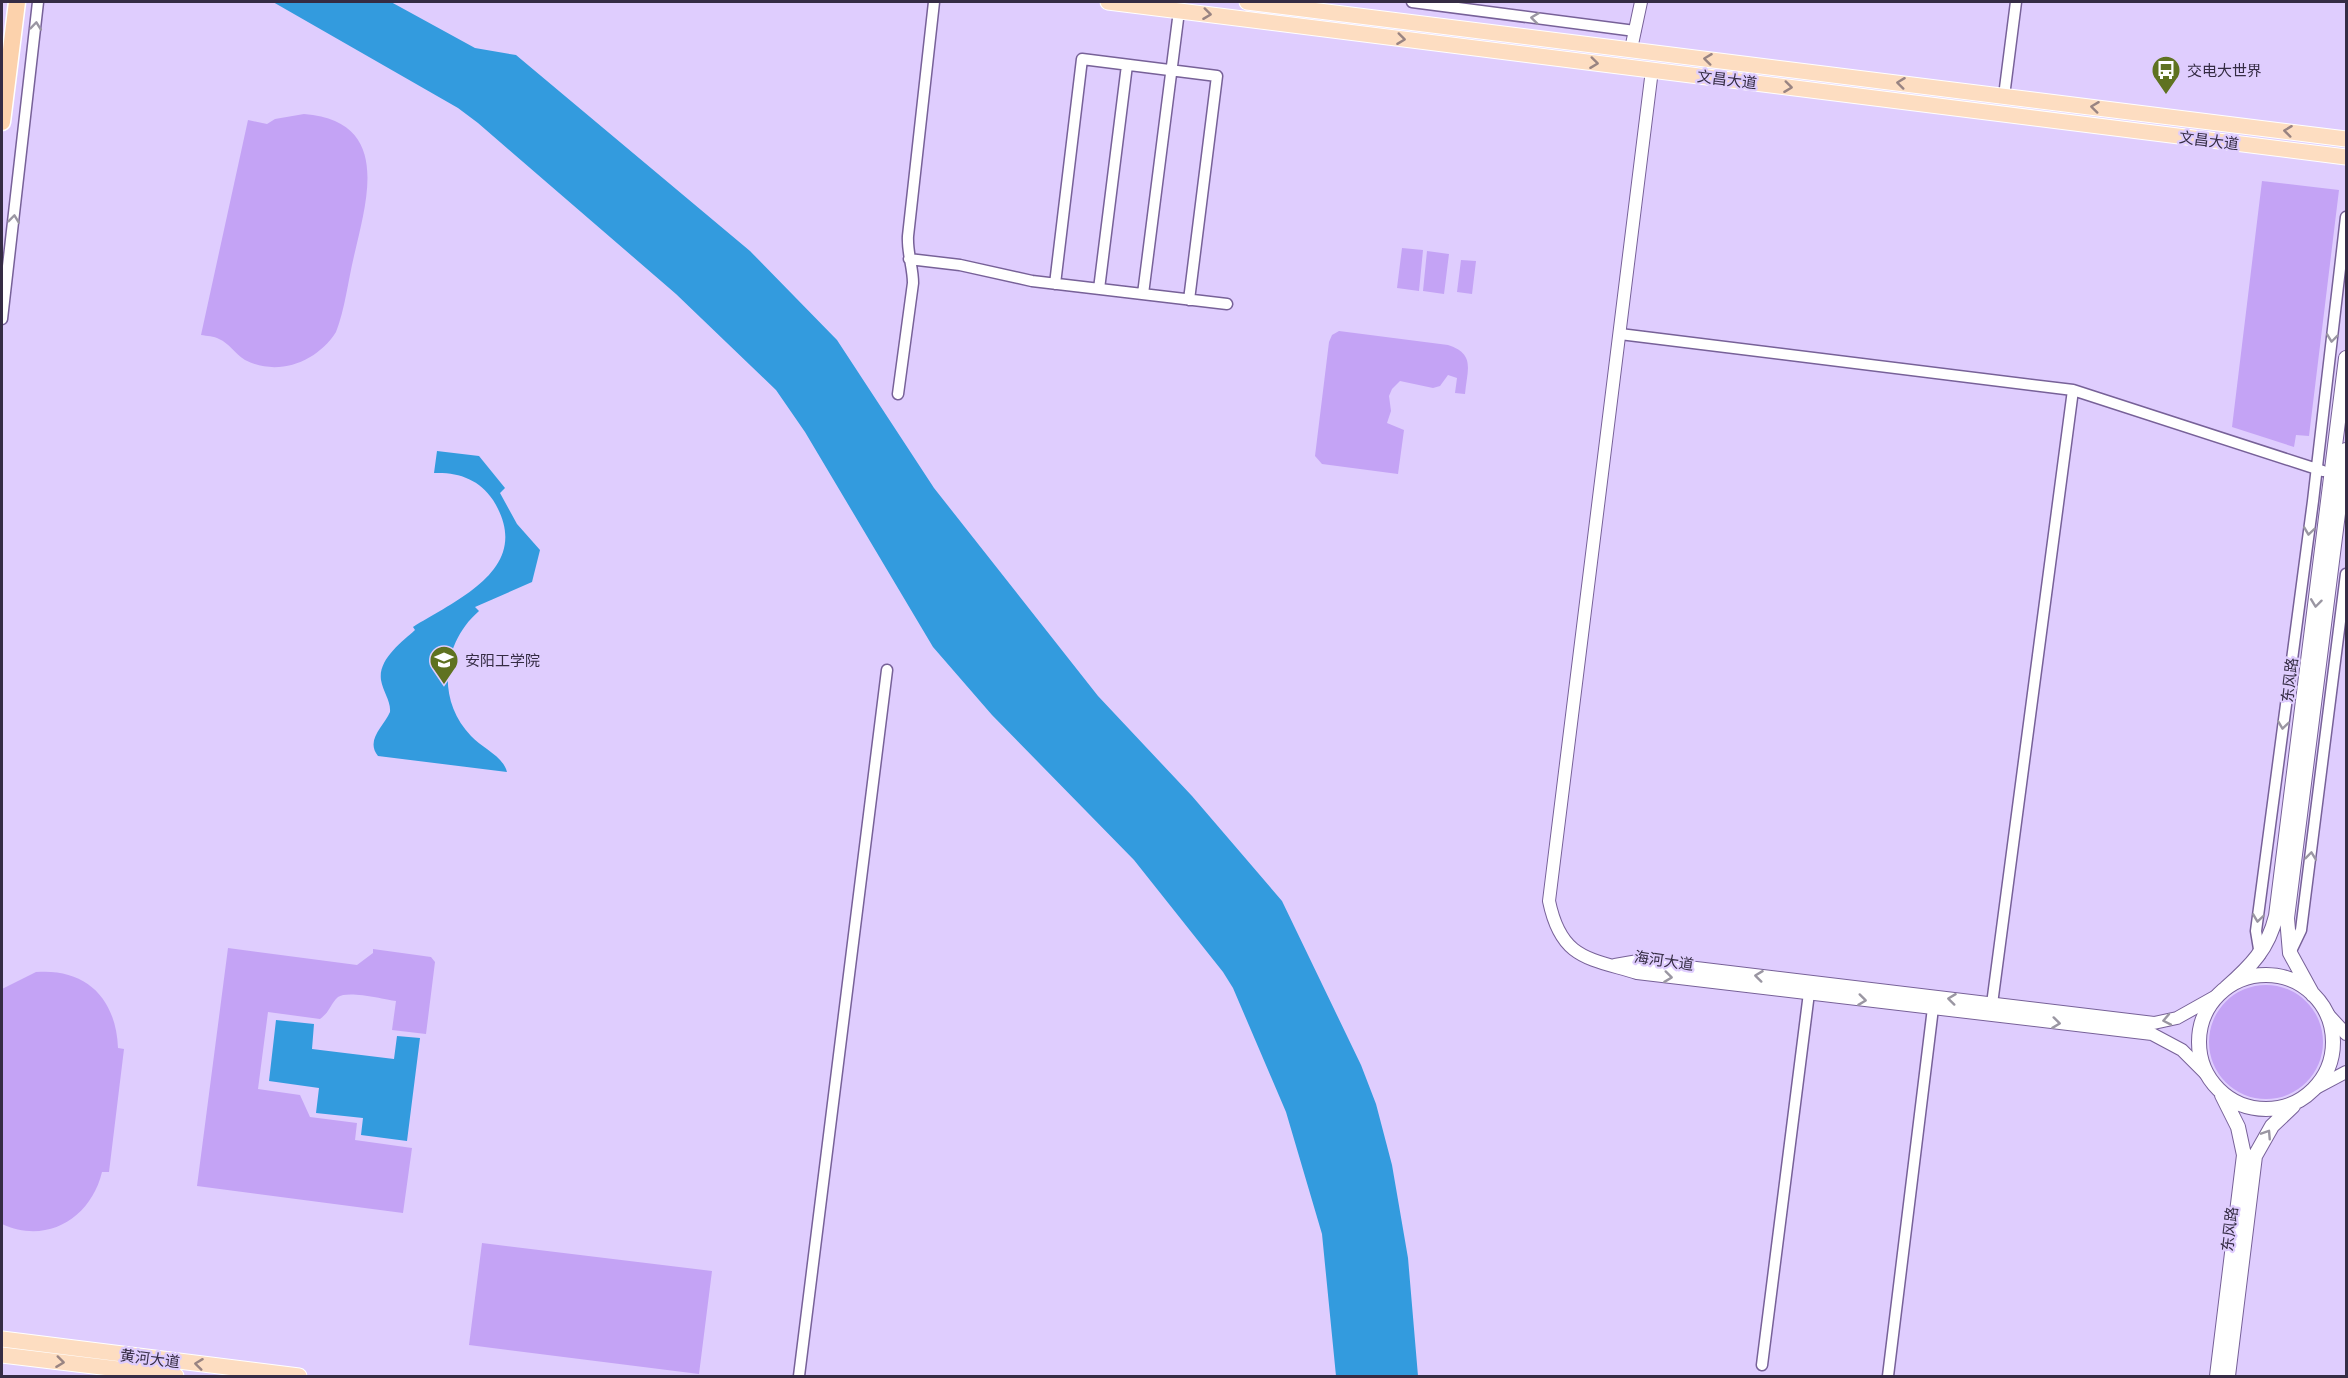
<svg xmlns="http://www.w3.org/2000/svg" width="2348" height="1378" font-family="Lato,'Noto Sans SC',sans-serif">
  <rect width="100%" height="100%" fill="#dfcdfe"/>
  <!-- green -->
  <path fill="#c4a3f5" d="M304,114C392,121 367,199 354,256C348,281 345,309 336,332C317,362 278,377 245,360C235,354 229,343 219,339C214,336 207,336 201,335L248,120L267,124L275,119Z
    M2262,181L2339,190L2309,436L2296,435L2294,447L2232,427Z
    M1402,248L1423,250L1419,291L1397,288Z
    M1427,251L1449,254L1444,294L1423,291Z
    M1461,260L1476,261L1472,294L1457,292Z
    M1339,331L1448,345C1476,354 1467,370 1465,394L1455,393L1457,378L1448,375L1440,386L1433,388L1400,381L1392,389L1389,396L1391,411L1387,423L1404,430L1398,474L1322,464L1315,456L1329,342L1332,335Z
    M228,948L357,965L373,953V949L431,957L435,962L426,1034L392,1030L396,1001C384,999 347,990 338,997C331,1003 330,1012 320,1019L268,1012L258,1089L300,1095L310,1117L357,1123L355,1140L412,1148L403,1213L197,1186Z
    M36,972C86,968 116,998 118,1048L124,1049L109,1172H102C91,1218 47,1245 2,1224V989Z
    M2209 1042a57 57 0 1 1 114 0a57 57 0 1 1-114 0Z
    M482,1243L712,1271L699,1374L469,1345Z"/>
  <!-- water -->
  <path fill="#339bde" d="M273,2H391L475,48L516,55L750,251L837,340L934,488L1098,696L1192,796L1282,901L1361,1065L1376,1104L1392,1165L1408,1258L1418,1376H1336L1322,1234L1286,1112L1233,988L1223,972L1134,860L992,715L933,647L805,432L776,390L676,294L478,123L458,108Z
    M437,451L479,456L505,488L500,493L517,524L540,550L532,582L475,607L479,611C442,643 436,700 471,736C482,748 503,756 507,772L378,756C365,740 384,726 390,712C391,701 383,692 381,680C378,659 402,642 415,630L413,627C460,598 535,567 493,500C479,479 458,472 434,473Z
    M276,1020L314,1024L312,1049L394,1059L397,1036L420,1038L407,1141L361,1135L363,1118L316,1113L319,1088L269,1081Z"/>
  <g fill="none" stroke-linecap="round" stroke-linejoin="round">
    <!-- minor casing -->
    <g stroke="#776198" stroke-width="13">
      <path id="minor" d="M1412,2L1635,31
        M2004,96L2016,2
        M909,259L960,265L1032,281L1227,304
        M1055,284L1082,59L1217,76L1189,300
        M1099,289L1127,65
        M1143,294L1179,11
        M2,319L38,2
        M1620,334L2073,390L2323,471
        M898,394L913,283C913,267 907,253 908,236L934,2
        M2290,953L2301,930L2346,574
        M2260,955L2256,931L2313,501L2346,217
        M1992,1004L2073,390
        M1762,1365L1809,993
        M799,1376L887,670
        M1888,1376L1933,1008"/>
    </g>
    <!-- tertiary casing -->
    <g stroke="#776198" stroke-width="14">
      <path id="tertiary" d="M1631,49L1641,2
        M1652,70L1549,901C1561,959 1588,958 1637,973L2152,1034L2182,1050L2206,1074
        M1615,965L1638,961L2154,1023L2177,1018L2218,995
        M2325,1011L2346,1034
        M2314,1089L2346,1072"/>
    </g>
    <!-- secondary casing -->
    <g stroke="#776198" stroke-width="16">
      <path id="secondary" d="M2199 1042a67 67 0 1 1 134 0a67 67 0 1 1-134 0Z
        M2226,988C2251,966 2268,949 2276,916L2346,358
        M2313,995L2290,953L2287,918L2346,450
        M2217,1376L2244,1155L2238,1127L2222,1095
        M2228,1376L2255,1156L2272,1126L2293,1106"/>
    </g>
    <!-- primary casing -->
    <g stroke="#fff" stroke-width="17">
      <path id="primary" d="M1108,2L2346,157
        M1247,2L2346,139
        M2,1339L299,1376
        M2,1355L176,1376"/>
    </g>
    <!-- trunk casing -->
    <g stroke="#fff" stroke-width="19">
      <path id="trunk" d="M2,122L17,2"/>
    </g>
    <!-- minor -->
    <use href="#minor" stroke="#fff" stroke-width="10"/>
    <!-- tertiary -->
    <use href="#tertiary" stroke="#fff" stroke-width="12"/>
    <!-- secondary -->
    <use href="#secondary" stroke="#fff" stroke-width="14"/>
    <!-- primary -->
    <use href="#primary" stroke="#fdddc1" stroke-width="15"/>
    <!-- trunk -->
    <use href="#trunk" stroke="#fcd2ac" stroke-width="16"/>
  </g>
  <!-- one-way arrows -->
  <defs><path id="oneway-chevron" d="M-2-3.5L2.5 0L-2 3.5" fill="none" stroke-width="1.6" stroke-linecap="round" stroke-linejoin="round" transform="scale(1.5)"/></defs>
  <g stroke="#998482">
    <use href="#oneway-chevron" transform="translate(1207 14) rotate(7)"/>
    <use href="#oneway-chevron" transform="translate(1401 39) rotate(7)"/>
    <use href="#oneway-chevron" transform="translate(1708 59) rotate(-173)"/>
    <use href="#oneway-chevron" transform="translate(1594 63) rotate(7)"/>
    <use href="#oneway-chevron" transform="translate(1901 83) rotate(-173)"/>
    <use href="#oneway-chevron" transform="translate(1788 87) rotate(7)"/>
    <use href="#oneway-chevron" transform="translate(2095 107) rotate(-173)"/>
    <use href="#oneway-chevron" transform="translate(2288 131) rotate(-173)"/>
    <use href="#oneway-chevron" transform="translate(60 1362) rotate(7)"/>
    <use href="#oneway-chevron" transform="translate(199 1364) rotate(-173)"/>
  </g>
  <g stroke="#9a96a2">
    <use href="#oneway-chevron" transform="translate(1535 18) rotate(-173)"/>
    <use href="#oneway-chevron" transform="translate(36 26) rotate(-84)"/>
    <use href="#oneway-chevron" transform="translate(14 219) rotate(-83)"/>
    <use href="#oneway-chevron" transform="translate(2332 338) rotate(97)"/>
    <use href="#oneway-chevron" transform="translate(2309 531) rotate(98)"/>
    <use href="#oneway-chevron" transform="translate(2316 603) rotate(97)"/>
    <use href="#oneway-chevron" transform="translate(2283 725) rotate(98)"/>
    <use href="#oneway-chevron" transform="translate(2311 856) rotate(-83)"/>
    <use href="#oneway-chevron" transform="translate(2258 918) rotate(98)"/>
    <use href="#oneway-chevron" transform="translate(1759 976) rotate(-173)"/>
    <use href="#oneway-chevron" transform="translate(1668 977) rotate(7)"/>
    <use href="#oneway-chevron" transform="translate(1952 999) rotate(-173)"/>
    <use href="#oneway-chevron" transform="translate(1862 1000) rotate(7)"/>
    <use href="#oneway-chevron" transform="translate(2167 1020) rotate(169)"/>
    <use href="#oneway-chevron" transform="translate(2056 1023) rotate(7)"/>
    <use href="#oneway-chevron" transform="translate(2267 1134) rotate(-57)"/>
  </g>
  <!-- icons -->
  <defs>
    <g id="bus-pin" transform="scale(1.5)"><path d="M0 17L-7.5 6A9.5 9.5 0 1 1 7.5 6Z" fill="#5f7221" stroke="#dfcdfe"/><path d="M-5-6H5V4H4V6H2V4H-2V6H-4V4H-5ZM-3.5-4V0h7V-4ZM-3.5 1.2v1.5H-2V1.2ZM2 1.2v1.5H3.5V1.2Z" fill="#fff"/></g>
    <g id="university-pin" transform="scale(1.5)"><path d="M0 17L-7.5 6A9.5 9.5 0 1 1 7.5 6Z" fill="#5f7221" stroke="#dfcdfe"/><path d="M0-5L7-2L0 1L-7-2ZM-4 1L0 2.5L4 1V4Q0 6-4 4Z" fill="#fff"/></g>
  </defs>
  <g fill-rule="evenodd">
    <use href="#bus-pin" x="2166" y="70"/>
    <use href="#university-pin" x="444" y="660"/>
  </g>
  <g text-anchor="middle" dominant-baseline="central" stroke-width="4.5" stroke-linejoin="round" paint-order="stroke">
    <!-- poi labels -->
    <g font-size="15" fill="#352c44" stroke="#dfcdfe" text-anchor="start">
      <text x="2187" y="70">交电大世界</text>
      <text x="465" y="660">安阳工学院</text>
    </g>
    <!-- street labels -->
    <g font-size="15" fill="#352c44" stroke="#dfcdfe">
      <text transform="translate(1727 79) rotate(7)">文昌大道</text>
      <text transform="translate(2209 140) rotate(7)">文昌大道</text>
      <text transform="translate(2289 680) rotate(-83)">东风路</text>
      <text transform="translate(1664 960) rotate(8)">海河大道</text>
      <text transform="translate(2229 1229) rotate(-83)">东风路</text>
      <text transform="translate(150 1358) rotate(7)">黄河大道</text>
    </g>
  </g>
  <!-- border -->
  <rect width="2348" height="1378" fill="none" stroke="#352c44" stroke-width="6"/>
</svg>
